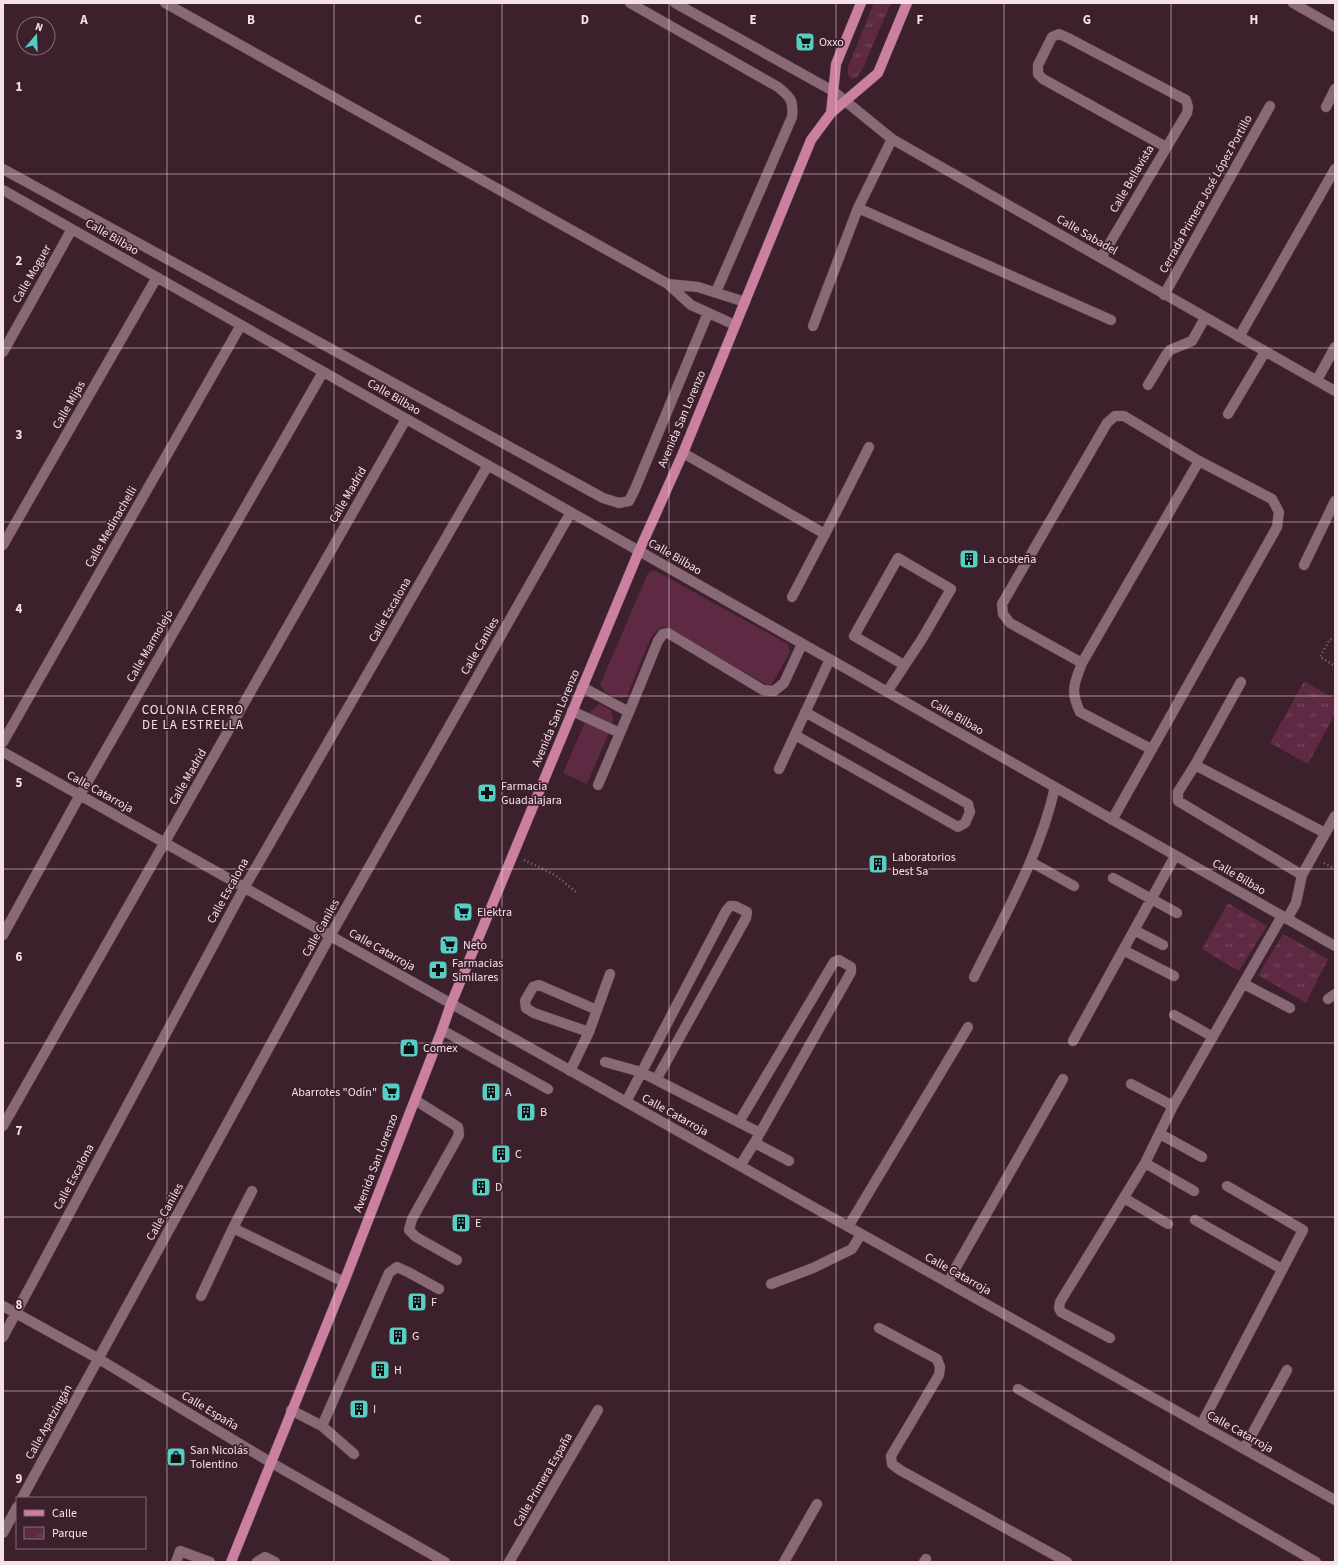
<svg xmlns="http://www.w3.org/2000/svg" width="1338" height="1565" font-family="'Source Sans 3',sans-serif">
  <defs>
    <pattern id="park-tufts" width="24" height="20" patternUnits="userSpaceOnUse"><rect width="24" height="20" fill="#5e2a43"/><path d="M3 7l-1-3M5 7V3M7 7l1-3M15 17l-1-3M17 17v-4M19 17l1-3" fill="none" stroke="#76495e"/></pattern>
  </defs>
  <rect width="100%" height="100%" fill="#3c202c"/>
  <!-- green -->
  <path fill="#5e2a43" d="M654,570L788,644L790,652L772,684L767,685L666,627C659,627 656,632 651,637L627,697C615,700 606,695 600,685L648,573Z
    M599,704L611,710L613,718L612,726L587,784L563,773L589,713Z"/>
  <!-- park -->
  <path fill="url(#park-tufts)" d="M874,3H891L862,70L857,77L852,79L848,75V67Z
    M1304,681L1335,699V714L1308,764L1270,743Z
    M1228,903L1267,926L1239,971L1202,949Z
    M1283,934L1328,959L1306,1003L1258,975Z"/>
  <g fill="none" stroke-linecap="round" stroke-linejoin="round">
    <!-- minor casing -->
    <g stroke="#543c47" stroke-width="11">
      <path id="minor" d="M165,3L668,284L691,305L735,325
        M630,3L778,87C790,97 794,100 792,117L716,292
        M675,3L833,91L892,139L1335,391
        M1293,3L1335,27
        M1326,107L1335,89
        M3,169L603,498L619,503L629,501L635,489L708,313
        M3,190L1335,946
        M858,208L1111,320
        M1101,258L1187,113L1188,107L1186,100L1068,38L1059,34L1052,37L1038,65V74L1043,79L1166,147
        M668,284L698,287L745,302
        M1164,295L1270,106
        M813,326L858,208L892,139
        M1239,337L1335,169
        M3,352L72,229
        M1317,380L1335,347
        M1148,385L1166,355L1170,350L1192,341L1205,318
        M1228,414L1265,352
        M683,453L825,534L792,597
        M825,534L869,447
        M3,545L157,277
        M1304,565L1335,501
        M1082,663L1010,623L1003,614L1002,604L1107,423L1115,416H1124L1199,461L1272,499L1279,512L1277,527L1112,820
        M1241,682L1195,765L1178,792V801L1302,875
        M582,687L629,712L658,641L663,634L668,633L763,690L774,691L784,683L802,644
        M887,692L922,639L951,589L898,558L854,636L904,665
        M572,711L620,733
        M795,735L958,827L965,823L970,812L968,804L805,712
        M3,742L241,325
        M1151,749L1080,712C1070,691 1074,684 1082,663L1199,461
        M3,752L1335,1500
        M1195,765L1325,833
        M779,769L830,659
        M598,785L629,712
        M1031,862L1074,886
        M1113,878L1177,913
        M1287,919L1296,903L1302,875L1335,816
        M1134,930L1163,945
        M3,935L80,795L323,372
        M1123,950L1174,976
        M974,977C1004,916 1040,855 1055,787
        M1244,984L1290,1008
        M1328,999L1335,994
        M1174,1015L1213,1037
        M442,1030L548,1089
        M589,1032L534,1013L526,1008L525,1001L533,987L539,985L597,1010
        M1073,1041L1175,856
        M605,1062L641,1072L760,1133L851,972V967L839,960L834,962L739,1122
        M570,1071L589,1032L610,974
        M1131,1084L1173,1106
        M415,1100L458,1127L459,1135L412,1219L409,1230L416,1237L457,1260
        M626,1102L726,911L730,906H735L747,912L746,918L656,1080
        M3,1126L406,419
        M1160,1134L1202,1157
        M755,1143L789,1161
        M1145,1163L1194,1191
        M740,1166L758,1137
        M1124,1198L1168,1224
        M1195,1220L1282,1269
        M848,1227L968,1027
        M233,1228L252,1191
        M948,1283L955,1269L1063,1079
        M771,1284L813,1268L852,1249L861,1234
        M201,1296L233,1228L344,1282
        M3,1306L99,1359L270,1462L445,1562
        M879,1328L937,1359L940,1367L939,1375L891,1456L892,1464L900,1470L1067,1562
        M3,1337L244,888L488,465
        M1110,1338L1061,1312L1059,1308L1060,1302L1145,1163L1173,1106L1282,916
        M1018,1389L1316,1562
        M291,1410L322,1426L354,1454
        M1201,1425L1303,1230L1227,1186
        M322,1426L389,1273L397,1267L408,1272L439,1289
        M1244,1449L1287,1370
        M22,1498L330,936L571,512
        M3,1533L17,1507
        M176,1562L180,1551L210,1562
        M257,1562L265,1557L275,1562
        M509,1562L598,1410
        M784,1562L817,1504
        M924,1562L926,1559"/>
    </g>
    <!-- major casing -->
    <g stroke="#543c47" stroke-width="11">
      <path id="major" d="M831,113L836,64L861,3
        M231,1562L344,1282L442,1030L451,1004L639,551L683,453L811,140L831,113L878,73L907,3"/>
    </g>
    <!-- path -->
    <path stroke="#886f79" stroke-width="2.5" stroke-dasharray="1 3" stroke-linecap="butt" d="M1335,641L1330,639L1320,657L1335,666
      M524,860L555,875L576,892
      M1324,863L1335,869"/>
    <!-- minor -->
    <use href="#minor" stroke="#8a6976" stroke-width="10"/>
    <!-- major -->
    <use href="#major" stroke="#cb7fa1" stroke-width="10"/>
  </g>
  <!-- grid -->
  <path fill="none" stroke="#f5e1e8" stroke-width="1" stroke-opacity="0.55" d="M167,3V1562M334,3V1562M502,3V1562M669,3V1562M836,3V1562M1004,3V1562M1171,3V1562M3,174H1335M3,348H1335M3,522H1335M3,696H1335M3,869H1335M3,1043H1335M3,1217H1335M3,1391H1335"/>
  <!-- icons -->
  <defs>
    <g id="supermarket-square" transform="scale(1)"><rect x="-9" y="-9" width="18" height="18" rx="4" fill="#56cec3" stroke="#3c202c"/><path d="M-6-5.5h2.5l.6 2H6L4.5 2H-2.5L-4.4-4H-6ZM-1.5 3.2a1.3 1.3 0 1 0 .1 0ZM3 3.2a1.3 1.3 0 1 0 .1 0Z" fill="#111"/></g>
    <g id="building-square" transform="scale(1)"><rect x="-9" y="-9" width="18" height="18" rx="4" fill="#56cec3" stroke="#3c202c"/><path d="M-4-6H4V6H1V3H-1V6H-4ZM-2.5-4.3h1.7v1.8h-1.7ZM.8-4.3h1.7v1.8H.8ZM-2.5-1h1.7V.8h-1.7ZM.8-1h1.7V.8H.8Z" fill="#111"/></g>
    <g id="pharmacy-square" transform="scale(1)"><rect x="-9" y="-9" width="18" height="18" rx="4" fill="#56cec3" stroke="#3c202c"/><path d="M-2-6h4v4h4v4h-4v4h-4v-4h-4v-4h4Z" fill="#111"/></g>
    <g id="shop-square" transform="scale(1)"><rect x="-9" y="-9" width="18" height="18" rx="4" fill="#56cec3" stroke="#3c202c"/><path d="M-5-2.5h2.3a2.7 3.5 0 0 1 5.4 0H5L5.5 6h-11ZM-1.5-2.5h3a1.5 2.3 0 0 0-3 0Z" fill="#111"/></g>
  </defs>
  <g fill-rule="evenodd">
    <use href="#supermarket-square" x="805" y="42"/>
    <use href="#building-square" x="969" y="559"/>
    <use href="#pharmacy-square" x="487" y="793"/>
    <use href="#building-square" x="878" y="864"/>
    <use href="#supermarket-square" x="463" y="912"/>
    <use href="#supermarket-square" x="449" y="945"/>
    <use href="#pharmacy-square" x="438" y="970"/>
    <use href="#shop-square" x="409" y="1048"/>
    <use href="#supermarket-square" x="391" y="1092"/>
    <use href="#building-square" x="491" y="1092"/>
    <use href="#building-square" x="526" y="1112"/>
    <use href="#building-square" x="501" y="1154"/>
    <use href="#building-square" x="481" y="1187"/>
    <use href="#building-square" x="461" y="1223"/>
    <use href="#building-square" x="417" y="1302"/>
    <use href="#building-square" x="398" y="1336"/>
    <use href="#building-square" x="380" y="1370"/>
    <use href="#building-square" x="359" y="1409"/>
    <use href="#shop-square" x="176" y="1457"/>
  </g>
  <g text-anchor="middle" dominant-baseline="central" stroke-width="3.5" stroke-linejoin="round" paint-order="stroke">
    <!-- poi labels -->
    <g font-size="12" fill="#f5e1e8" stroke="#3c202c" text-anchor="start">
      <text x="819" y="42">Oxxo</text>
      <text x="983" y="559">La costeña</text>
      <text x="501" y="786">Farmacia<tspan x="501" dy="14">Guadalajara</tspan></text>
      <text x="892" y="857">Laboratorios<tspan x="892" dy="14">best Sa</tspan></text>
      <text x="477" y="912">Elektra</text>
      <text x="463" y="945">Neto</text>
      <text x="452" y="963">Farmacias<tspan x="452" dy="14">Similares</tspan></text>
      <text x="423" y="1048">Comex</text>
      <text x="377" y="1092" text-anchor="end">Abarrotes "Odín"</text>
      <text x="505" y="1092">A</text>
      <text x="540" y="1112">B</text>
      <text x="515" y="1154">C</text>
      <text x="495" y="1187">D</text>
      <text x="475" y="1223">E</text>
      <text x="431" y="1302">F</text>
      <text x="412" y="1336">G</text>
      <text x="394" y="1370">H</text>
      <text x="373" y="1409">I</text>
      <text x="190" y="1450">San Nicolás<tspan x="190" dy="14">Tolentino</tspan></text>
    </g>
    <!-- street labels -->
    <g font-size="12" fill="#f5e1e8" stroke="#3c202c">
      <text transform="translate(1132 179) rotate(-60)">Calle Bellavista</text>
      <text transform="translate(1206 194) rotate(-61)">Cerrada Primera José López Portillo</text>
      <text transform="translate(1087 235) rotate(30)">Calle Sabadel</text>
      <text transform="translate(112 237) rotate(30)">Calle Bilbao</text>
      <text transform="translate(32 274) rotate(-60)">Calle Moguer</text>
      <text transform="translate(394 397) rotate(30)">Calle Bilbao</text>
      <text transform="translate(69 405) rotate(-60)">Calle Mijas</text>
      <text transform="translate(682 419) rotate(-67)">Avenida San Lorenzo</text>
      <text transform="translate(348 495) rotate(-60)">Calle Madrid</text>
      <text transform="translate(111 527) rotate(-60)">Calle Medinachelli</text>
      <text transform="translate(675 557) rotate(30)">Calle Bilbao</text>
      <text transform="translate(390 610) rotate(-60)">Calle Escalona</text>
      <text transform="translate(150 646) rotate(-60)">Calle Marmolejo</text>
      <text transform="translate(480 646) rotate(-60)">Calle Caniles</text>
      <text transform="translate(957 717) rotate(30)">Calle Bilbao</text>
      <text transform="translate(556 718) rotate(-67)">Avenida San Lorenzo</text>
      <text transform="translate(188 777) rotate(-60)">Calle Madrid</text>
      <text transform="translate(100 792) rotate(29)">Calle Catarroja</text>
      <text transform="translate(1239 877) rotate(30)">Calle Bilbao</text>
      <text transform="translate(228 891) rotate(-61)">Calle Escalona</text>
      <text transform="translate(321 928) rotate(-61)">Calle Caniles</text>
      <text transform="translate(382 950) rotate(29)">Calle Catarroja</text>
      <text transform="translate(675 1115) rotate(29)">Calle Catarroja</text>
      <text transform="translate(376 1163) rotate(-69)">Avenida San Lorenzo</text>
      <text transform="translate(74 1177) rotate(-62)">Calle Escalona</text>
      <text transform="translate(165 1212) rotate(-61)">Calle Caniles</text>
      <text transform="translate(958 1274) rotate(29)">Calle Catarroja</text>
      <text transform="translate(210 1411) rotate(31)">Calle España</text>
      <text transform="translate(49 1422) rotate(-61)">Calle Apatzingán</text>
      <text transform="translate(1240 1432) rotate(29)">Calle Catarroja</text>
      <text transform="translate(543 1480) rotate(-60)">Calle Primera España</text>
    </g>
    <!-- neighbourhood labels -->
    <g font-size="13" letter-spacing="1" fill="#f5e1e8" stroke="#3c202c">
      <text x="193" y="710">COLONIA CERRO<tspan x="193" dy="15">DE LA ESTRELLA</tspan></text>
    </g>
  </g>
  <g font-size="13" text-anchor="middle" font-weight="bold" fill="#f5e1e8" stroke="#3c202c" stroke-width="3.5" stroke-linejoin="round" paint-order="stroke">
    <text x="84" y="24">A</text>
    <text x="251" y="24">B</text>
    <text x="418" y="24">C</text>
    <text x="585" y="24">D</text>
    <text x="753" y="24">E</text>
    <text x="920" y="24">F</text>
    <text x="1087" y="24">G</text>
    <text x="1254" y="24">H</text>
    <text x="19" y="91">1</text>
    <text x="19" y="265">2</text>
    <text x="19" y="439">3</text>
    <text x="19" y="613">4</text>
    <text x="19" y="787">5</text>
    <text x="19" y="961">6</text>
    <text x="19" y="1135">7</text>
    <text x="19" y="1309">8</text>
    <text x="19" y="1483">9</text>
  </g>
  <!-- border -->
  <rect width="1338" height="1565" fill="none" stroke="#f5e1e8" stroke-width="8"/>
  <!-- legend -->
  <rect x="16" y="1497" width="130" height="52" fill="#3c202c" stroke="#866d77"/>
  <rect x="24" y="1510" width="20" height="6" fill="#cb7fa1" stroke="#866d77"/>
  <text x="52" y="1517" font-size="12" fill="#f5e1e8">Calle</text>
  <rect x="24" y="1527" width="20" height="12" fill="url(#park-tufts)" stroke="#866d77"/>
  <text x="52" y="1537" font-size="12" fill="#f5e1e8">Parque</text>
  <!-- north arrow -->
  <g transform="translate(36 36) rotate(19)"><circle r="19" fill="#3c202c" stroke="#866d77"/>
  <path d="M0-3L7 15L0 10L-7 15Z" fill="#56cec3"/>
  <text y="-6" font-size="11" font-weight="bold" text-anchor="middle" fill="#f5e1e8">N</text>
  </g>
</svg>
